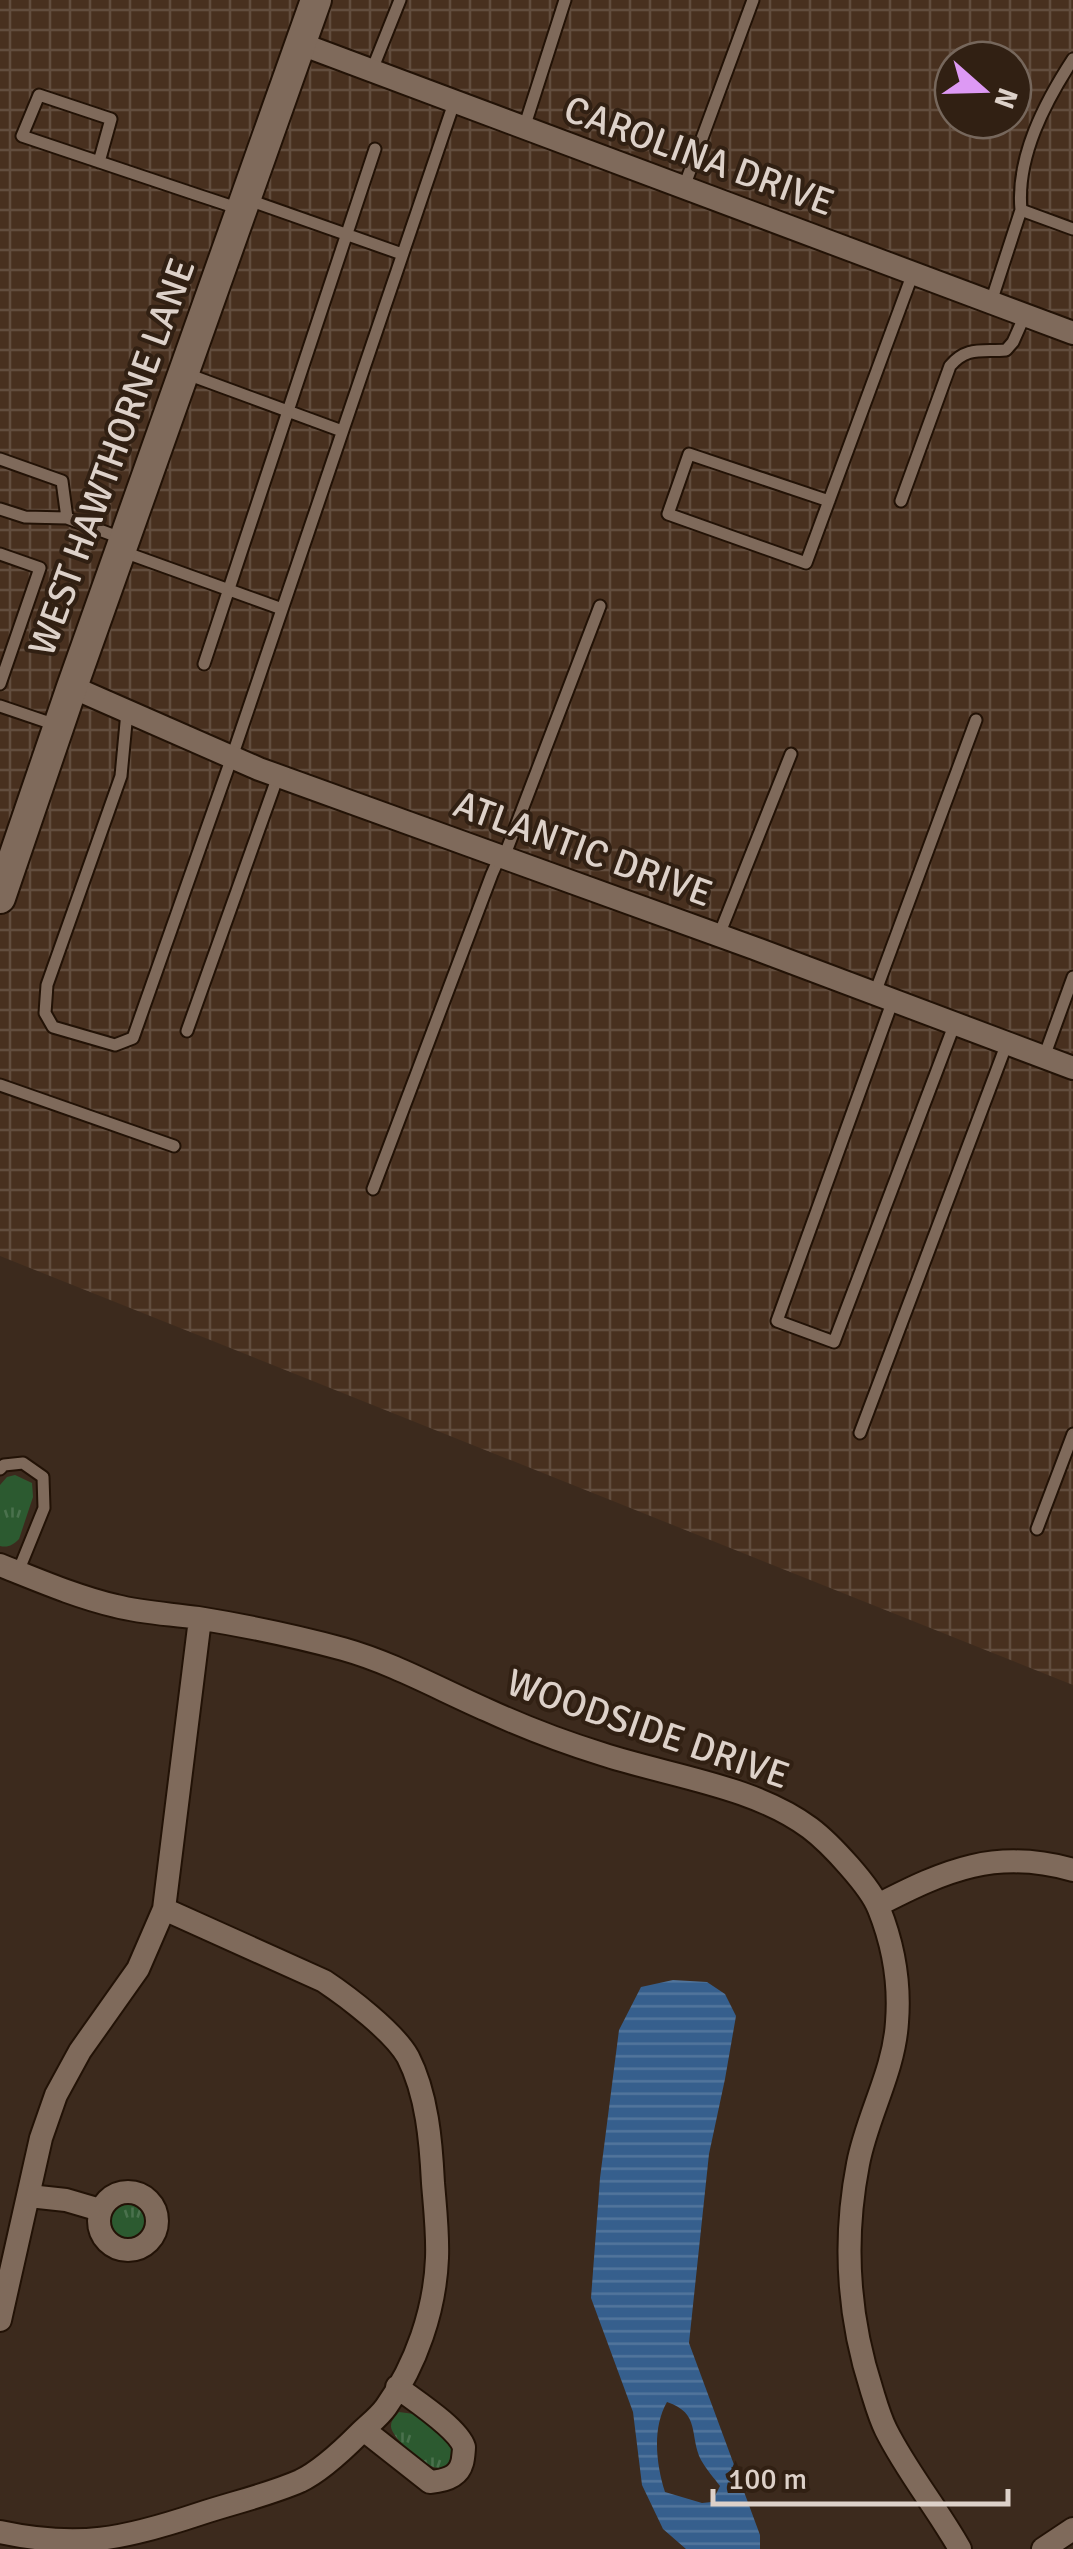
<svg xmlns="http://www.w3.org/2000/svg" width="1073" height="2549" font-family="Signika,sans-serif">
  <defs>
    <pattern id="industrial-grid" width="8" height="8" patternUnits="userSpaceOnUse" patternTransform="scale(2.5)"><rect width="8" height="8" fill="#48301f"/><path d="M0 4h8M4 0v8" fill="none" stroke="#624d3e"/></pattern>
    <pattern id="grass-tufts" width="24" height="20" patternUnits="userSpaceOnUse" patternTransform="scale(2.5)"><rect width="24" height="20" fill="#2c5a30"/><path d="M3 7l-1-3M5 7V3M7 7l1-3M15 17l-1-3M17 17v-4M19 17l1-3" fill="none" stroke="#4a714d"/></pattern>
    <pattern id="water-rules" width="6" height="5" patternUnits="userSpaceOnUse" patternTransform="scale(2.5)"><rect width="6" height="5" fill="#365f8d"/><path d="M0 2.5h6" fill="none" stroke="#53759c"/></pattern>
  </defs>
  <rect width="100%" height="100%" fill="#3c2a1d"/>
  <!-- industrial -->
  <path fill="url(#industrial-grid)" fill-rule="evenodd" d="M0,0H1073V1685L0,1256ZM953,60H1013V120H953Z"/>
  <!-- grass -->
  <path fill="url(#grass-tufts)" d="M15,1475L32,1483L33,1497L19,1539C13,1545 8,1548 0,1546V1485L7,1477Z
    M111 2220a18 18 0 1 1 36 0a18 18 0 1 1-36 0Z
    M399,2412L414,2414L452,2442C455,2456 450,2474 431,2466C422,2463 390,2436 391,2426C391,2420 396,2416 399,2412Z"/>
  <!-- water -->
  <path fill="url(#water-rules)" fill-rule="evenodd" d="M673,1980L707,1982L725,1994L736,2016L725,2079L709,2154L689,2343L760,2535V2549H686L663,2529L642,2485L633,2412L591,2298L600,2178L619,2030L641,1987ZM667,2402C701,2413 689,2436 701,2460C706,2469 714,2478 720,2486L712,2502L702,2503L665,2492C656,2464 652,2428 667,2402Z"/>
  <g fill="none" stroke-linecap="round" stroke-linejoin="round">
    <!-- lane casing -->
    <g stroke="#221206" stroke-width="15">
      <path id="lane" d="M1073,59C1045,102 1016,157 1021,210L1073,229
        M372,70L400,0
        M524,128L565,0
        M99,162L111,119L39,95L22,136C94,160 167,185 240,209
        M684,187L753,0
        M246,199L402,254
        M991,302L1021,210
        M187,374L342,431
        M0,459L62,481L67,518
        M829,501L689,454L668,514L806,563L913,273
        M901,501L950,366C967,346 982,352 1006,350L1013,342L1025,315
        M0,509L25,517L67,518L121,538
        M121,551L282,609
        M0,554L40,568L0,684
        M204,664L375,149
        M0,706L59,726
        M127,712L121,776L47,985L45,1013L53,1027L115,1045L133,1038L232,757L455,100
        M719,935L791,754
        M875,993L976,720
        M893,1000L777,1321L834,1342L955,1023
        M187,1031L278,776
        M1044,1057L1073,977
        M0,1085L174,1146
        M373,1189L492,874L496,865L504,857L600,606
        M860,1433L1007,1043
        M0,1469L4,1465L23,1463L43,1477L44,1508L18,1572
        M1037,1529L1073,1434"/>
    </g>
    <!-- street casing -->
    <g stroke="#221206" stroke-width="26">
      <path id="street" d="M301,44L1073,333
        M72,687L259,769L754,948L1073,1068
        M0,1565C38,1580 77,1597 116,1606C143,1613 171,1614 198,1618C247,1626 295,1636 343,1649C393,1663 439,1689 487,1710C524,1727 563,1742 602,1754C669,1776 754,1786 810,1828C830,1843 871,1887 879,1909C893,1944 900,1984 897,2022C894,2072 867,2116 858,2164C843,2241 848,2317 872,2391C876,2404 880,2418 886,2430C907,2472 937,2508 960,2549
        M878,1905C946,1870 996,1848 1073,1870
        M99 2221a29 29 0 1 1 58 0a29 29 0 1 1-58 0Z
        M29,2196L66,2200L100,2210
        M0,2320L41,2138L56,2095L80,2051L138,1969L164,1909L200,1619
        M364,2430L430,2482C443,2481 458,2478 462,2463C463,2461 464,2449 464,2447C458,2428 414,2400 397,2387
        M0,2532C79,2549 124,2539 199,2514C232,2503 268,2495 300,2481C319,2472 344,2449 359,2434C368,2425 379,2417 386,2407C416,2365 435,2310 437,2258C438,2233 435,2208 433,2183C431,2142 427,2094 408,2057C394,2032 348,1997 324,1981L164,1909
        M1043,2549L1073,2529"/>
    </g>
    <!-- secondary casing -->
    <g stroke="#221206" stroke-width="34">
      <path id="secondary" d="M0,898L72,687L316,0"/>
    </g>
    <!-- lane -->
    <use href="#lane" stroke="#7f6a5b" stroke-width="11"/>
    <!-- street -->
    <use href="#street" stroke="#7f6a5b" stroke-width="22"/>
    <!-- secondary -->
    <use href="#secondary" stroke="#7f6a5b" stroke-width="30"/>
  </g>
  <g text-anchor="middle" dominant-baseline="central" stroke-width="8" stroke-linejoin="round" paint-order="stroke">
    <!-- street labels -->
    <g font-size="38" fill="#ddd1c9" stroke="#312013">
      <text transform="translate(699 156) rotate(20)">CAROLINA DRIVE</text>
      <text transform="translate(112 457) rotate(-70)">WEST HAWTHORNE LANE</text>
      <text transform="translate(583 849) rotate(20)">ATLANTIC DRIVE</text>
      <text transform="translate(648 1729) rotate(19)">WOODSIDE DRIVE</text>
    </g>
  </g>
  <!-- north arrow -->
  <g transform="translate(983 90) rotate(110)"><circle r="48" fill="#312013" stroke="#76675c" stroke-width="2.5"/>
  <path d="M0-8L18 38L0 25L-18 38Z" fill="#dd99f4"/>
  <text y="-15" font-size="28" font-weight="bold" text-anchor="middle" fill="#ddd1c9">N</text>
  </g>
  <!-- scale -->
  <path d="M713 2489v15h295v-15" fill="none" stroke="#ddd1c9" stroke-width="5"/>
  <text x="728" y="2489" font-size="30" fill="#ddd1c9" stroke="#312013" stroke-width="8" paint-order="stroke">100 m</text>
</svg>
